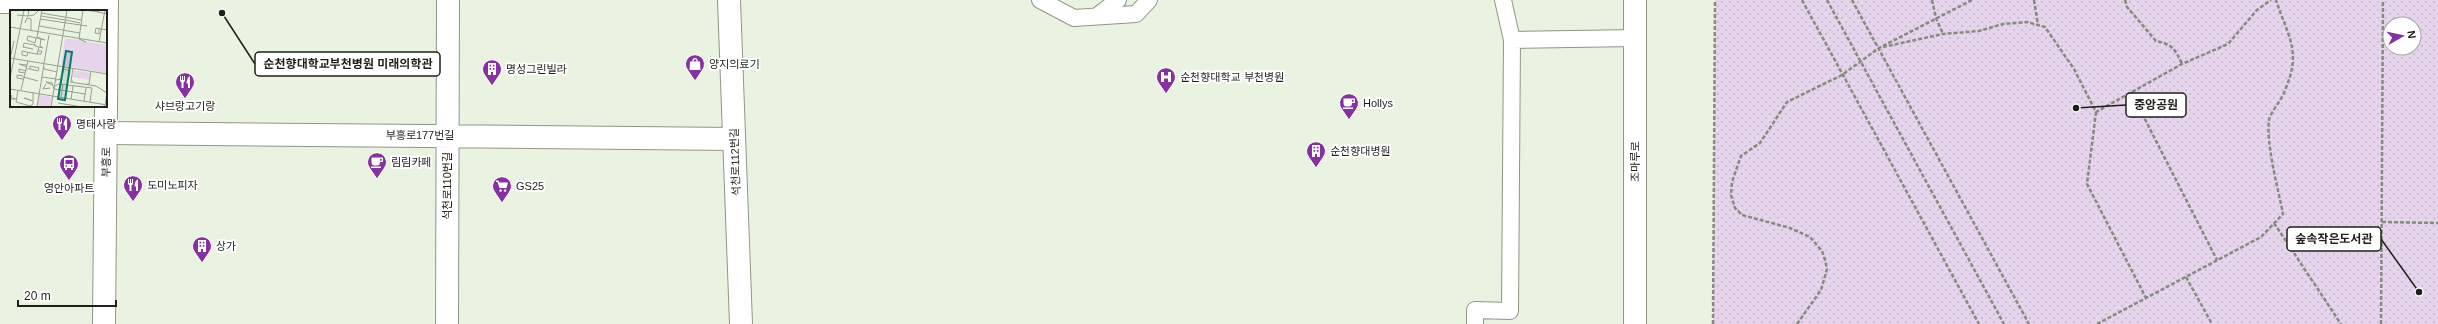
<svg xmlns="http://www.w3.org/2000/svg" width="2438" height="324" font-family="Arial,'Noto Sans KR',sans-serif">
  <defs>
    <pattern id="park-dots" width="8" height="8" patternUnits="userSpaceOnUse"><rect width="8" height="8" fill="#e5d4ec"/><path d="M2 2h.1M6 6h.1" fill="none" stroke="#c4b6ca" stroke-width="1.8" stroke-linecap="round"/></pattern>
  </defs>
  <rect width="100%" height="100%" fill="#eaf3e1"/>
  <!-- park -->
  <path fill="url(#park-dots)" fill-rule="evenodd" d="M1715,0H2438V324H1713ZM2390,24H2414V48H2390Z"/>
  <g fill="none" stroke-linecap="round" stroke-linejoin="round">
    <!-- service casing -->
    <g stroke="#8f9786" stroke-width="18">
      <path id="service" d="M1040,0L1074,18L1136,14L1149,0
        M1503,0L1512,40
        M1097,16L1118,0
        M1475,324V310L1510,311L1512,40L1635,38"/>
    </g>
    <!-- minor casing -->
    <g stroke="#8f9786" stroke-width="24">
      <path id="minor" d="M729,0L741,324
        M0,2H107
        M106,133L734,139
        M447,324L448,0"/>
    </g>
    <!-- tertiary casing -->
    <g stroke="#8f9786" stroke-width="24">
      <path id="tertiary" d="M104,324L107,0
        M1635,324V0"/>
    </g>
    <!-- path -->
    <path stroke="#858b7f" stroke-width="2.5" stroke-dasharray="4 2" stroke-linecap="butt" d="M1802,0L1979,324
      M1827,0L2004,324
      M1852,0L2029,324
      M1932,0L1936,18L1943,34
      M2034,0L2038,25
      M2125,0L2127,7L2156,41C2172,44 2176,50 2182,64
      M1883,47L1943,34L1979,31L2003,24L2027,22L2045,27L2074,69L2096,112L2182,64L2228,44L2257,10L2271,0
      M2131,92L2217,260
      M2096,112L2087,184L2146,298
      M2382,222L2438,223
      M2274,223L2341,324
      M2186,277L2212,324
      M1713,324L1715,0
      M1797,324L1821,290L1827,269L1825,260L1822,251L1810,237L1790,228L1742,215L1735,208L1731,195L1732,182L1741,156L1760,143L1787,102L1842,75L1879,48L1972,0
      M2097,324L2261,237L2283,214C2278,188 2266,145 2269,120C2271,111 2282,100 2285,90C2302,51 2288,37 2276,0
      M2381,324L2383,0"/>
    <!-- service -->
    <use href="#service" stroke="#fff" stroke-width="16"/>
    <!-- minor -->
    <use href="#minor" stroke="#fff" stroke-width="22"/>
    <!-- tertiary -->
    <use href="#tertiary" stroke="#fff" stroke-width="22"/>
  </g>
  <!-- icons -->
  <defs>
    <g id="shop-pin" transform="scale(1)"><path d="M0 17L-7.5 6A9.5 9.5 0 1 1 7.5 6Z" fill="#8532a0" stroke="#fff"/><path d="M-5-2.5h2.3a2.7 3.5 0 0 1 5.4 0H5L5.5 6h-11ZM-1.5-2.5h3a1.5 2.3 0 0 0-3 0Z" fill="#fff"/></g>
    <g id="building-pin" transform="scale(1)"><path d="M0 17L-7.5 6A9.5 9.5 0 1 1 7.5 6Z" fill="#8532a0" stroke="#fff"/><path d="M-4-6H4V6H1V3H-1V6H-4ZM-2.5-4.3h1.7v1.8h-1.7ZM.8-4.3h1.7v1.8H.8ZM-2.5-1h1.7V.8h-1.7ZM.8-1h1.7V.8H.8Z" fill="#fff"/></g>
    <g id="hospital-pin" transform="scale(1)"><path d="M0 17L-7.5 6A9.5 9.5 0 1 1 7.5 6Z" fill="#8532a0" stroke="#fff"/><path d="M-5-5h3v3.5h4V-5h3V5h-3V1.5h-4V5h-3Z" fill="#fff"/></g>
    <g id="restaurant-pin" transform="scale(1)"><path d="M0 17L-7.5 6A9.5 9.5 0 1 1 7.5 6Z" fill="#8532a0" stroke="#fff"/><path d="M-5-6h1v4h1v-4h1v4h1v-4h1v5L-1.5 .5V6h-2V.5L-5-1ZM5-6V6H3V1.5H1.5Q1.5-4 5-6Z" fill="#fff"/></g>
    <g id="cafe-pin" transform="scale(1)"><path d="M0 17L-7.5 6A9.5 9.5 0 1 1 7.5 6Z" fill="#8532a0" stroke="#fff"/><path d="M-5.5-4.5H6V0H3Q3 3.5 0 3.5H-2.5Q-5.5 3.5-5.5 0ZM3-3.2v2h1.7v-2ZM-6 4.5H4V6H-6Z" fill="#fff"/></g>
    <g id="bus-pin" transform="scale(1)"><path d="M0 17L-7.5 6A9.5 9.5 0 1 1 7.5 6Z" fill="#8532a0" stroke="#fff"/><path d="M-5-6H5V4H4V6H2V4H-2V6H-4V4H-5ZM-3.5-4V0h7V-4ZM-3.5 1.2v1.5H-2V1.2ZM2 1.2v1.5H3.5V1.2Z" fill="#fff"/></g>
    <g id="supermarket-pin" transform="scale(1)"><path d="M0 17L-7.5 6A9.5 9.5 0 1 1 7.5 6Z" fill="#8532a0" stroke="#fff"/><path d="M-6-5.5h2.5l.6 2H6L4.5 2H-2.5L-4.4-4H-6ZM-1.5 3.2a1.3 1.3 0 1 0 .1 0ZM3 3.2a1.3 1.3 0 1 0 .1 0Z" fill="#fff"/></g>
  </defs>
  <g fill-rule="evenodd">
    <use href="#shop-pin" x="695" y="64"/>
    <use href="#building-pin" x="492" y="69"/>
    <use href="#hospital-pin" x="1166" y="77"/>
    <use href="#restaurant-pin" x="185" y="82"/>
    <use href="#cafe-pin" x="1349" y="103"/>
    <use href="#restaurant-pin" x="62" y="124"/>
    <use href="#building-pin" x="1316" y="151"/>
    <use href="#cafe-pin" x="377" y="162"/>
    <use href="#bus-pin" x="69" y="164"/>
    <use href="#restaurant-pin" x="133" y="185"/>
    <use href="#supermarket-pin" x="502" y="186"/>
    <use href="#building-pin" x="202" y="246"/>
  </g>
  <g text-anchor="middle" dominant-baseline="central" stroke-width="4" stroke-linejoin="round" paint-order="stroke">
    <!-- poi labels -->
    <g font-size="11" fill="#1e211a" stroke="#fff" text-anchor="start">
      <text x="709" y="64">양지의료기</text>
      <text x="506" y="69">명성그린빌라</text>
      <text x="1180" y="77">순천향대학교 부천병원</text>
      <text x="1363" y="103">Hollys</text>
      <text x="185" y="106" text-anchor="middle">샤브랑고기랑</text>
      <text x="76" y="124">명태사랑</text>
      <text x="1330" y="151">순천향대병원</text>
      <text x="391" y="162">림림카페</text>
      <text x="147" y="185">도미노피자</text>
      <text x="516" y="186">GS25</text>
      <text x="69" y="188" text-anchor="middle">영안아파트</text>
      <text x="216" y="246">상가</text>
    </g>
    <!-- street labels -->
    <g font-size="11" fill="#1e211a" stroke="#fff">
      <text x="420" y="135">부흥로177번길</text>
      <text transform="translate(106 162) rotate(-89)">부흥로</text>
      <text transform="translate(735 162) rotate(-92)">석천로112번길</text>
      <text transform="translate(1635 162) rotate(-90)">조마루로</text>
      <text transform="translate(447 186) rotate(-90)">석천로110번길</text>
    </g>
  </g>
  <!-- overview -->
  <g transform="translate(10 10)">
    <rect width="97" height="97" fill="#eaf3e1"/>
    <path d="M64,60L80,63V70L62,67Z" fill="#e5d4ec"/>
    <path d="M55,28L97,35V63L51,55ZM29,85L42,87L40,97H27Z" fill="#e5d4ec"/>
    <path fill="none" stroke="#989f91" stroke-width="1" d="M73,0L69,29L76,32M75,0L89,2M80,0L97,4M31,3L72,10M7,5L18,6L19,0M18,6L24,5L29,0M31,6L55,10M30,9L77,16M56,10L70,13M15,13L17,8L21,9V21M29,16L70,23M0,17L97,33M89,19V24L85,23L86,18L97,20M26,28L25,33L17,30L18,26L35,30L27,27L32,0M89,32L95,0M25,34V36L33,38L30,36L31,29M23,39L13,37L14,33L25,35M28,41H32L31,44H27L29,37M18,42L17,46L12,45V41L21,43L27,44M1,45L4,31M0,48L97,64M34,53L39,25M17,57L9,54L17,55M34,57V59L47,62M63,58L61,71H63M17,59H20L28,61L29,58L20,56V59M54,59L60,61L59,67M15,63L9,62V59L16,61M13,67L28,71M32,67L46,69M0,68L14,0M13,69L7,68V65L13,66M46,70L51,69L54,59M60,72L86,76L97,83M36,74L33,79L40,78M77,74H79L81,61M42,75L36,72L42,73L44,79L75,84M45,76L49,74L82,78L80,92M0,79L97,95M8,80L6,92L20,96L23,94V82M11,80L18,51M51,87L53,75M5,89H0L1,85L2,88L6,89M61,89L63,76M20,90L14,88L23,91M74,91L76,78M48,93L72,97M27,97L34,54M41,97L57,0M95,97L97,82"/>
    <path fill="#0f766e" fill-opacity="0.15" stroke="#0f766e" stroke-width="2" d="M56,41L62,42L55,90L48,89Z"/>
    <rect width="97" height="97" fill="none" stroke="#1e211a" stroke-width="2"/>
  </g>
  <!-- callouts -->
  <path fill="none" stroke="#1e211a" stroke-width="1.5" d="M222 13L255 64M2076 108L2126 105M2419 292L2381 239"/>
  <g fill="#1e211a" stroke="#fff" stroke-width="1.5">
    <circle cx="222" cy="13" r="4"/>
    <circle cx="2076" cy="108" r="4"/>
    <circle cx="2419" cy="292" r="4"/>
  </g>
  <g fill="#fff" stroke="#1e211a" stroke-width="1.5">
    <rect x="255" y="52" width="185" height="24" rx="4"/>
    <rect x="2126" y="93" width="60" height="24" rx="4"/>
    <rect x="2287" y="227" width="94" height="24" rx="4"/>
  </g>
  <g font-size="12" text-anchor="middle" font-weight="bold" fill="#1e211a">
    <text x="348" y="68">순천향대학교부천병원 미래의학관</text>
    <text x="2156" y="109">중앙공원</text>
    <text x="2334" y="243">숲속작은도서관</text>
  </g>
  <!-- north arrow -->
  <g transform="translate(2402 36) rotate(81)"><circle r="19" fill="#ffffff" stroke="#a5a6a3"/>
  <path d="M0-3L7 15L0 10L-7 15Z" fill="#8532a0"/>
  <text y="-6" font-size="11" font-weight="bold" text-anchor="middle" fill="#1e211a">N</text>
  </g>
  <!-- scale -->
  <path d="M18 300v6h98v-6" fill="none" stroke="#1e211a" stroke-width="2"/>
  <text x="24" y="300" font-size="12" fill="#1e211a" stroke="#ffffff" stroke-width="3" paint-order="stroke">20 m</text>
</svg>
